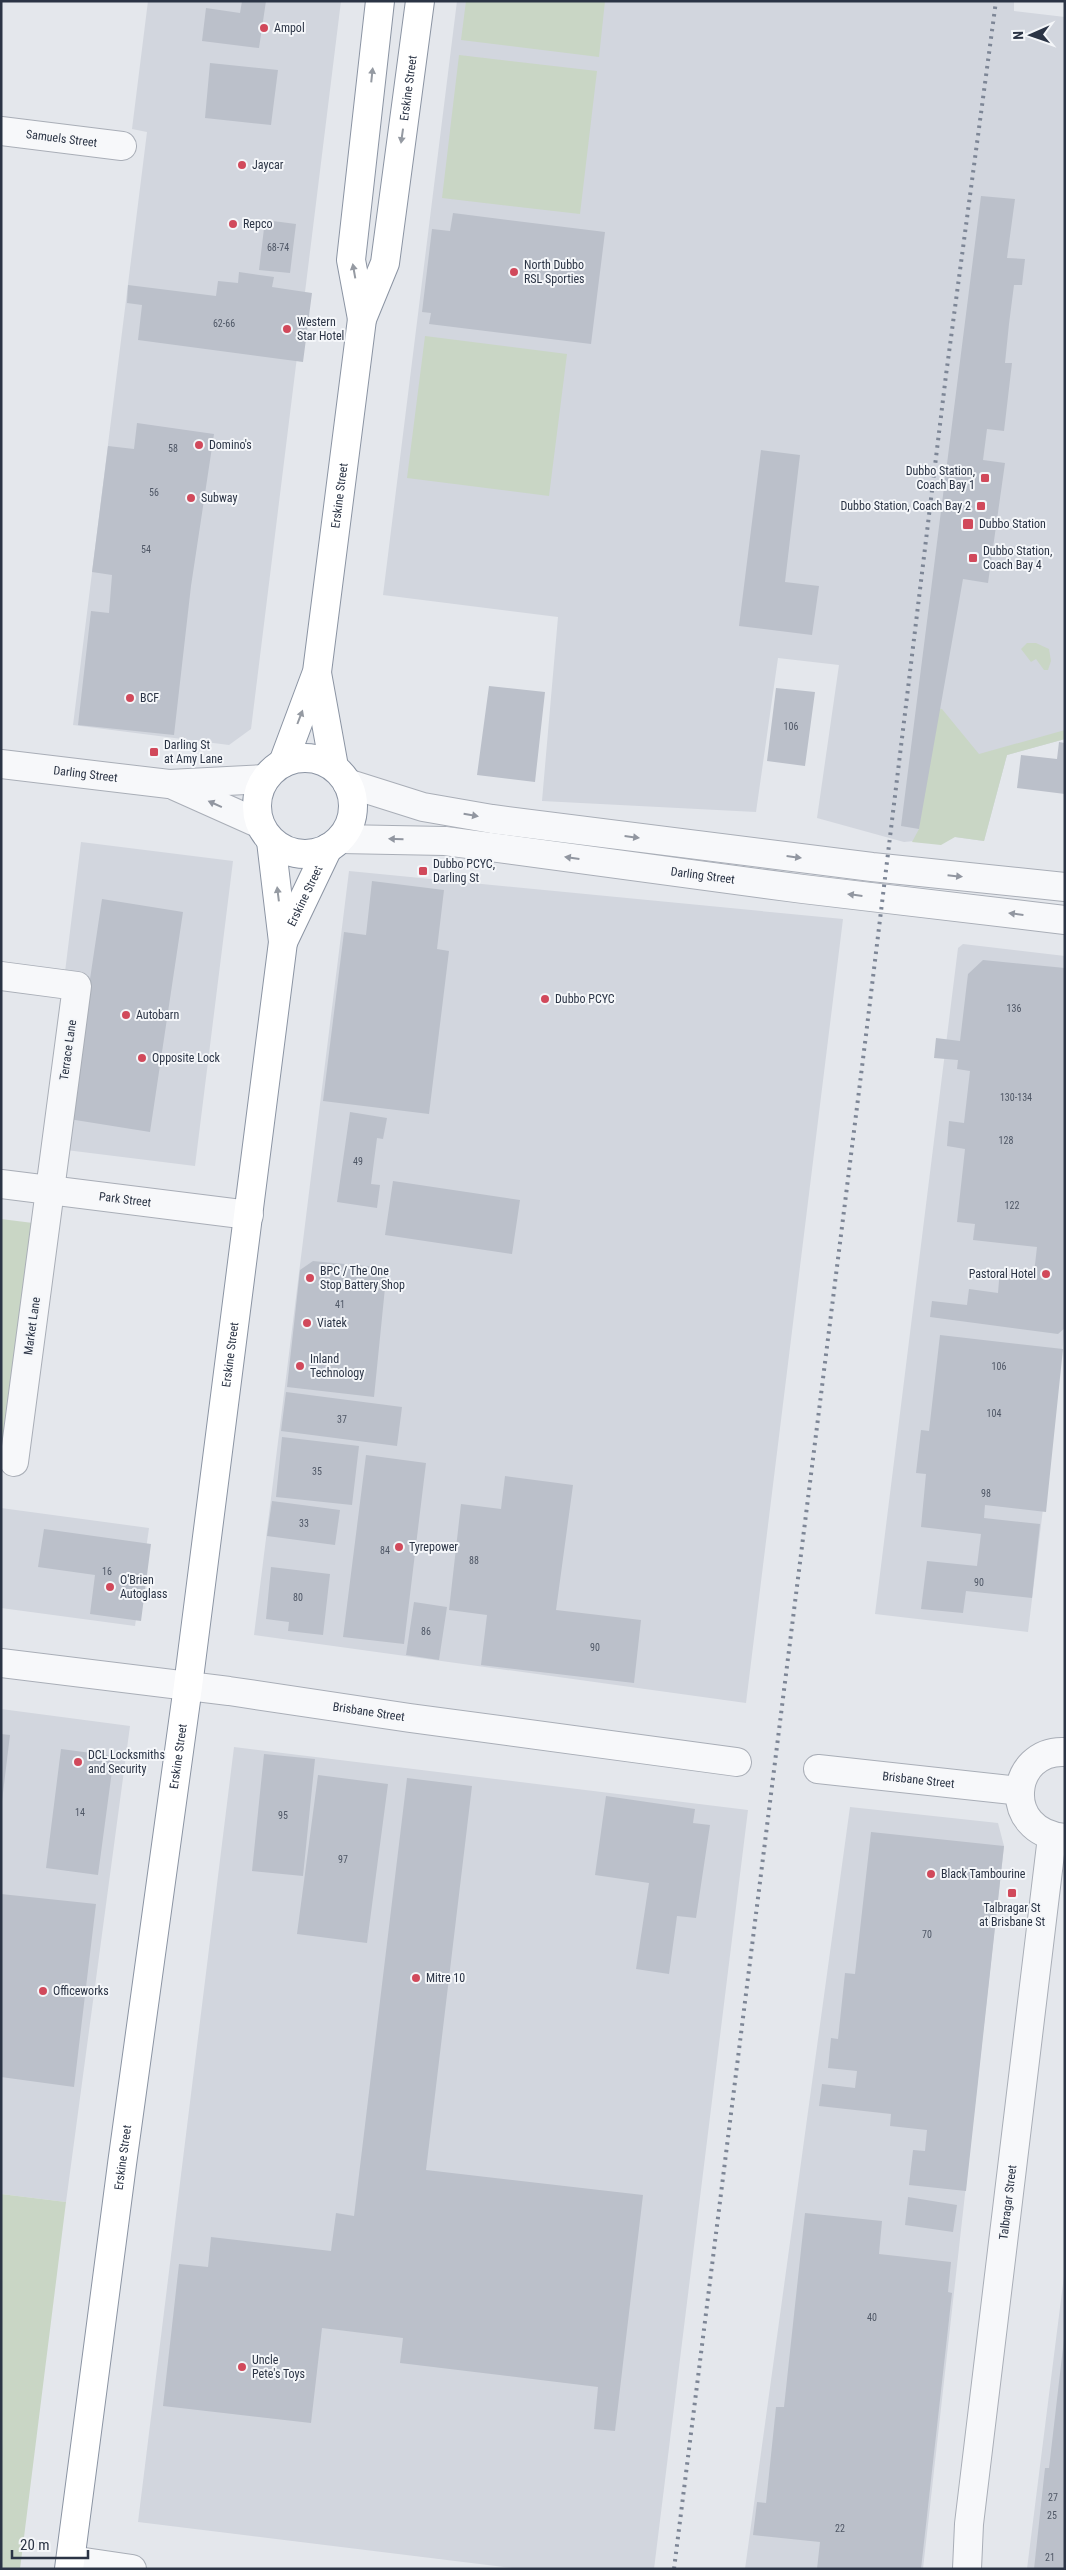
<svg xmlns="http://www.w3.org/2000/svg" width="1066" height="2570" font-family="'Roboto Condensed',sans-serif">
  <rect width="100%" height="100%" fill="#e4e7ec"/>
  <!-- built -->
  <path fill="#d2d6de" d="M148,1H341L251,729L229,745L73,725L147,132L132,129Z
    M457,1H1014V11L1065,17V739L1007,755L984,841L955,837L904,842L817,818L839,665L778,658L756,812L542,801L558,617L383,595Z
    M81,842L233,861L195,1166L66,1150L88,975L65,972Z
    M349,871L843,919L746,1703L254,1635Z
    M963,944L1065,956V1328L1028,1632L875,1614L958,948Z
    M1,1508L149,1528L135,1626L1,1608Z
    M1,1709L130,1726L66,2202L1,2194Z
    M234,1747L748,1810L654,2569H520L138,2522Z
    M850,1807L998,1823L1004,1846L923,2569H745Z
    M1065,2268V2569H1027Z"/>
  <!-- green -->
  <path fill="#c9d6c5" d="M466,1H605L599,57L461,40Z
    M459,55L597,71L580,214L442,198Z
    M425,336L567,354L549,496L407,478Z
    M1027,643H1036L1049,649L1051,661L1048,670H1044L1036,659L1031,662L1021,649Z
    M936,708L942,709L979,754L1065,730V739L1007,755L984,841L955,837L941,845L912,842L919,829Z
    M1,1219L33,1223L1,1469Z
    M1,2194L66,2202L20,2569H1Z"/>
  <!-- building -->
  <path fill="#bbc0ca" d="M242,1H266L259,48L202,41L206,8L240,13Z
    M210,63L278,70L271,125L205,118Z
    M981,196L1015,199L1007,258L1025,259L1022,285H1014L1009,324L1005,363H1012L1004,431L987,429L983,460L1005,463L988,583L963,579L919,829L901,826Z
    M453,213L605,232L591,344L429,324L431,313L422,312L432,229L450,231Z
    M265,220L296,224L290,273L259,270Z
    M239,272L274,277L272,287L312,293L303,362L138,340L142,305L127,303L128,285L216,296L218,281L238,283Z
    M137,423L214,434L191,586L174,735L78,725L91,611L109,613L112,575L92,572L108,446L134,449Z
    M761,450L800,455L785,582L819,586L812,635L739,626Z
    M489,686L545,692L535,782L477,775Z
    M776,688L815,692L805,766L767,761Z
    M1059,742L1065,743V794L1017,788L1021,755L1057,759Z
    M372,881L444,890L437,949L449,951L429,1114L323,1101L344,932L366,935Z
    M102,899L183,912L150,1132L69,1119Z
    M983,960L1065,968V1328L1058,1334L930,1317L932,1301L967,1305L969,1289L998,1293L1000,1269L1034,1273L1037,1247L973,1240L975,1224L957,1222L965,1149L947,1146L949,1121L964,1123L970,1071L957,1069L958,1060L934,1058L936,1038L960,1041L968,974Z
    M350,1112L387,1118L383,1139L377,1138L371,1184L380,1185L377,1208L337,1202Z
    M393,1181L520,1200L512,1254L385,1235Z
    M313,1261L387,1268L374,1397L287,1387L300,1270Z
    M940,1335L1063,1349L1046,1512L985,1505L984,1518L1040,1524L1032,1598L966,1591L963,1613L921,1609L927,1561L977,1566L981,1534L921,1527L926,1474L916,1473L921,1430L929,1431Z
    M286,1392L402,1407L397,1446L281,1431Z
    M282,1437L359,1446L352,1505L276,1497Z
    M366,1455L426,1463L404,1644L343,1637Z
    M505,1476L573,1485L556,1610L641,1620L634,1683L481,1665L487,1615L449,1610L461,1504L501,1509Z
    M272,1501L340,1510L335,1545L267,1536Z
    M44,1529L151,1544L141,1621L90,1614L95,1575L38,1567Z
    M271,1567L330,1574L323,1635L288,1631L289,1622L266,1619Z
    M414,1602L447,1607L439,1660L406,1655Z
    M1,1734L10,1735L2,1801H1Z
    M61,1749L114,1756L98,1875L46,1868Z
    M264,1754L315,1759L303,1876L252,1871Z
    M318,1775L388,1784L367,1943L297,1934Z
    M407,1778L472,1786L426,2170L643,2195L615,2431L594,2429L598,2387L400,2363L403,2338L322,2328L311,2423L163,2406L179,2264L208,2267L211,2237L331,2251L336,2213L354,2216Z
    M606,1796L695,1809L693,1823L710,1825L696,1918L677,1916L669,1974L636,1969L649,1883L595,1875Z
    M871,1832L1004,1846L966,2191L909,2185L913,2150L925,2151L927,2130L890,2126L891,2114L819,2106L822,2084L855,2088L857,2071L828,2068L831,2038L838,2039L845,1973L855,1974Z
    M1,1894L96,1904L74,2087L1,2077Z
    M908,2197L957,2205L953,2232L905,2225Z
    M805,2213L882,2221L879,2254L951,2262L948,2292L952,2293L921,2569H817L820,2542L753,2535L757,2502L766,2503L776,2407H784Z
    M1064,2339L1065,2569H1034L1045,2468H1049Z"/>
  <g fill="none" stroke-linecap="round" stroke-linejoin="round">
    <!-- minor casing -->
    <g stroke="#a9aeb7" stroke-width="30">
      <g id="minor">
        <path id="s1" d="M1,131L122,146"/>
        <path id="s2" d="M1,764L169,784L265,779"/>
        <path d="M175,786L260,824"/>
        <path d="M1,976L77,986L14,1462"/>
        <path id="s3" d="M1,1184L249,1215"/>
        <path id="s4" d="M1,1663L229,1691L410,1718L737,1762"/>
        <path id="s5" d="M818,1769L1020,1791"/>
        <path d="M71,2560L132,2569"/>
      </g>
    </g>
    <!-- tertiary casing -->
    <g stroke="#a9aeb7" stroke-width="30">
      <g id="tertiary">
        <path d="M347,783L423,807L492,819L872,867L1065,887"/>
        <path id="s6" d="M340,839L445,841L803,889L1065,920"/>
        <path d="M1065,1752C1010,1749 1000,1832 1065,1838"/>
        <path id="s7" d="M967,2569L969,2524L1052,1837"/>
      </g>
    </g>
    <!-- trunk casing -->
    <g stroke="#8b94a3" stroke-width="30">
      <g id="trunk">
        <path d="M362,319L351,260L380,1"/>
        <path d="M317,673L334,767"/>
        <circle cx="305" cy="806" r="48"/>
        <path id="s8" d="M283,763L317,672L362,319L385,263L420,1"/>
        <path id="s9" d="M283,942L328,848"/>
        <path id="s10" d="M69,2569L122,2164L188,1686L283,942L271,841"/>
      </g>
    </g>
    <!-- minor -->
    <use href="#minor" stroke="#f7f8fa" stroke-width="28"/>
    <!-- tertiary -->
    <use href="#tertiary" stroke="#f7f8fa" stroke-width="28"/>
    <!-- trunk -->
    <use href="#trunk" stroke="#fff" stroke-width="28"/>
    <!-- rail -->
    <path stroke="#7d8696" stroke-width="4" stroke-dasharray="2.5 5" stroke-linecap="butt" d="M674,2569L866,1035L946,375L996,1"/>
  </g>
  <!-- one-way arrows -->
  <defs><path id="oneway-solid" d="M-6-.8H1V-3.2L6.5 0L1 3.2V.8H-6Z" transform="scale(1.25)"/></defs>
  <g fill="#959aa2">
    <use href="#oneway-solid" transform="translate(372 75) rotate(-84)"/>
    <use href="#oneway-solid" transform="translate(402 136) rotate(98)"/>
    <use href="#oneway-solid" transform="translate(354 271) rotate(-100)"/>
    <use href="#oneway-solid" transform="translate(300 717) rotate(-69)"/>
    <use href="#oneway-solid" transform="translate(278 894) rotate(-97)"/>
  </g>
  <g fill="#9196a0">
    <use href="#oneway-solid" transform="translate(215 804) rotate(-156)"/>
    <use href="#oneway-solid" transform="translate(471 815) rotate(10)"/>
    <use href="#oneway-solid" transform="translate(632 837) rotate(7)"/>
    <use href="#oneway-solid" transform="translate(396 839) rotate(-179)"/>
    <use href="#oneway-solid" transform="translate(794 857) rotate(7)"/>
    <use href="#oneway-solid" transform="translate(572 858) rotate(-172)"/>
    <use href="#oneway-solid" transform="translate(955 876) rotate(6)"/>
    <use href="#oneway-solid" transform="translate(855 895) rotate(-173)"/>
    <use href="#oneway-solid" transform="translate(1016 914) rotate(-173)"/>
  </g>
  <!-- markers -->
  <g fill="#d1495b" stroke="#f4f6f9" stroke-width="2">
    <circle cx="264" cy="28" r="5"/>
    <circle cx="242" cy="165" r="5"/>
    <circle cx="233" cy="224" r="5"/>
    <circle cx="514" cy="272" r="5"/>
    <circle cx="287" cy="329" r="5"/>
    <circle cx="199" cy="445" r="5"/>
    <rect x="980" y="473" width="10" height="10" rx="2.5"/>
    <circle cx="191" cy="498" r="5"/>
    <rect x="976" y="501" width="10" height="10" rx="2.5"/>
    <rect x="962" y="518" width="12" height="12" rx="2.5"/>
    <rect x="968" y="553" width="10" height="10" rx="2.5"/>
    <circle cx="130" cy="698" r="5"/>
    <rect x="149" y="747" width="10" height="10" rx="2.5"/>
    <rect x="418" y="866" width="10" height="10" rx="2.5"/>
    <circle cx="545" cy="999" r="5"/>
    <circle cx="126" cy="1015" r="5"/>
    <circle cx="142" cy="1058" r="5"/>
    <circle cx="1046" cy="1274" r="5"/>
    <circle cx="310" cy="1278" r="5"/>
    <circle cx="307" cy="1323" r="5"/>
    <circle cx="300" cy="1366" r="5"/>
    <circle cx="399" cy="1547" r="5"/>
    <circle cx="110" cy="1587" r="5"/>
    <circle cx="78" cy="1762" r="5"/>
    <circle cx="931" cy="1874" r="5"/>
    <rect x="1007" y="1888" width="10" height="10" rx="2.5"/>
    <circle cx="416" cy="1978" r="5"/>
    <circle cx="43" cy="1991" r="5"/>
    <circle cx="242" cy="2367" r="5"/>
  </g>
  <g text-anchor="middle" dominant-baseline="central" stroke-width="4" stroke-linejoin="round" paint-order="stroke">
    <!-- number labels -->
    <g font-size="10" fill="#4f5766">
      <text x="278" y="247">68-74</text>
      <text x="224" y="323">62-66</text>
      <text x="173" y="448">58</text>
      <text x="154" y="492">56</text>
      <text x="146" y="549">54</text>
      <text x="791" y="726">106</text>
      <text x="1014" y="1008">136</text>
      <text x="1016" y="1097">130-134</text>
      <text x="1006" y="1140">128</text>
      <text x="358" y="1161">49</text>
      <text x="1012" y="1205">122</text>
      <text x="340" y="1304">41</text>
      <text x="999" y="1366">106</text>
      <text x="994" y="1413">104</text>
      <text x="342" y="1419">37</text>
      <text x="317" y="1471">35</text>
      <text x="986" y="1493">98</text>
      <text x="304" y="1523">33</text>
      <text x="385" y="1550">84</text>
      <text x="474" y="1560">88</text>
      <text x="107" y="1571">16</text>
      <text x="979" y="1582">90</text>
      <text x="298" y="1597">80</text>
      <text x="426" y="1631">86</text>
      <text x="595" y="1647">90</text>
      <text x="80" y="1812">14</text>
      <text x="283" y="1815">95</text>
      <text x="343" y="1859">97</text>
      <text x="927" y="1934">70</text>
      <text x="872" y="2317">40</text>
      <text x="1053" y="2497">27</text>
      <text x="1052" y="2515">25</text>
      <text x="840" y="2528">22</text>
      <text x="1050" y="2557">21</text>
    </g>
    <!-- poi labels -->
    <g font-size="12" fill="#2b3445" stroke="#f4f6f9" text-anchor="start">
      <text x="274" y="28">Ampol</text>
      <text x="252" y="165">Jaycar</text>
      <text x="243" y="224">Repco</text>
      <text x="524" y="265">North Dubbo<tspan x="524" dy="14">RSL Sporties</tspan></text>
      <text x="297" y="322">Western<tspan x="297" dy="14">Star Hotel</tspan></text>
      <text x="209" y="445">Domino's</text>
      <text x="975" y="471" text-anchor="end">Dubbo Station,<tspan x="975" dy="14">Coach Bay 1</tspan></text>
      <text x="201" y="498">Subway</text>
      <text x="971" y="506" text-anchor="end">Dubbo Station, Coach Bay 2</text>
      <text x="979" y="524">Dubbo Station</text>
      <text x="983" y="551">Dubbo Station,<tspan x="983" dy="14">Coach Bay 4</tspan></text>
      <text x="140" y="698">BCF</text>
      <text x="164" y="745">Darling St<tspan x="164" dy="14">at Amy Lane</tspan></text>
      <text x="433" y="864">Dubbo PCYC,<tspan x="433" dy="14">Darling St</tspan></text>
      <text x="555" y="999">Dubbo PCYC</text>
      <text x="136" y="1015">Autobarn</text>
      <text x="152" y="1058">Opposite Lock</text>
      <text x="320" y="1271">BPC / The One<tspan x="320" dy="14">Stop Battery Shop</tspan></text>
      <text x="1036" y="1274" text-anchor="end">Pastoral Hotel</text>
      <text x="317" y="1323">Viatek</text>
      <text x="310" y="1359">Inland<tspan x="310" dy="14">Technology</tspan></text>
      <text x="409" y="1547">Tyrepower</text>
      <text x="120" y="1580">O'Brien<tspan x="120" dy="14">Autoglass</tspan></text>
      <text x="88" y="1755">DCL Locksmiths<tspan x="88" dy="14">and Security</tspan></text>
      <text x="941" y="1874">Black Tambourine</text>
      <text x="1012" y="1908" text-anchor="middle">Talbragar St<tspan x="1012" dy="14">at Brisbane St</tspan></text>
      <text x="426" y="1978">Mitre 10</text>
      <text x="53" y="1991">Officeworks</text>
      <text x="252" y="2360">Uncle<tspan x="252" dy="14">Pete's Toys</tspan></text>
    </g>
    <!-- street labels -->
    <g font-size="12" fill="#2b3445" stroke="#f4f6f9">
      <text stroke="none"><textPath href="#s8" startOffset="690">Erskine Street</textPath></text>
      <text stroke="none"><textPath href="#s1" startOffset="61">Samuels Street</textPath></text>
      <text stroke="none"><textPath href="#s8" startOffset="275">Erskine Street</textPath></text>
      <text stroke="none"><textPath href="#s2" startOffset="85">Darling Street</textPath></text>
      <text stroke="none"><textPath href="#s6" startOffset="365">Darling Street</textPath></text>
      <text stroke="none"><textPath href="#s9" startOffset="51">Erskine Street</textPath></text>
      <text transform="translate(68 1050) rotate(-82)">Terrace Lane</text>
      <text stroke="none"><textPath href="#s3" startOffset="125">Park Street</textPath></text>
      <text transform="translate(32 1326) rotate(-82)">Market Lane</text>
      <text stroke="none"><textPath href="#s10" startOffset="1225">Erskine Street</textPath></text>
      <text stroke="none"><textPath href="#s4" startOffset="371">Brisbane Street</textPath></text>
      <text stroke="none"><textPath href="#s10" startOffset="820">Erskine Street</textPath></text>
      <text stroke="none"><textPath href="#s5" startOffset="101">Brisbane Street</textPath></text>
      <text stroke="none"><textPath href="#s10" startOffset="415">Erskine Street</textPath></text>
      <text stroke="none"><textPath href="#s7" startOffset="369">Talbragar Street</textPath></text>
    </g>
  </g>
  <!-- border -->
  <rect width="1066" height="2570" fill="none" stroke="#2b3445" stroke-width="5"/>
  <!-- north arrow -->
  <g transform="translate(1031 35) rotate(268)" stroke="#f4f6f9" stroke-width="4" paint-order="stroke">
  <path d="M0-4L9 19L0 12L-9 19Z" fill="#2b3445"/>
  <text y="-8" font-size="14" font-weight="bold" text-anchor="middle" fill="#2b3445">N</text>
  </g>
  <!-- scale -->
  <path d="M12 2550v8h76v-8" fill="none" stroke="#2b3445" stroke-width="2.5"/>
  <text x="20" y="2550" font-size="15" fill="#2b3445" stroke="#f4f6f9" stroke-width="4" paint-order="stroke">20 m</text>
</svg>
